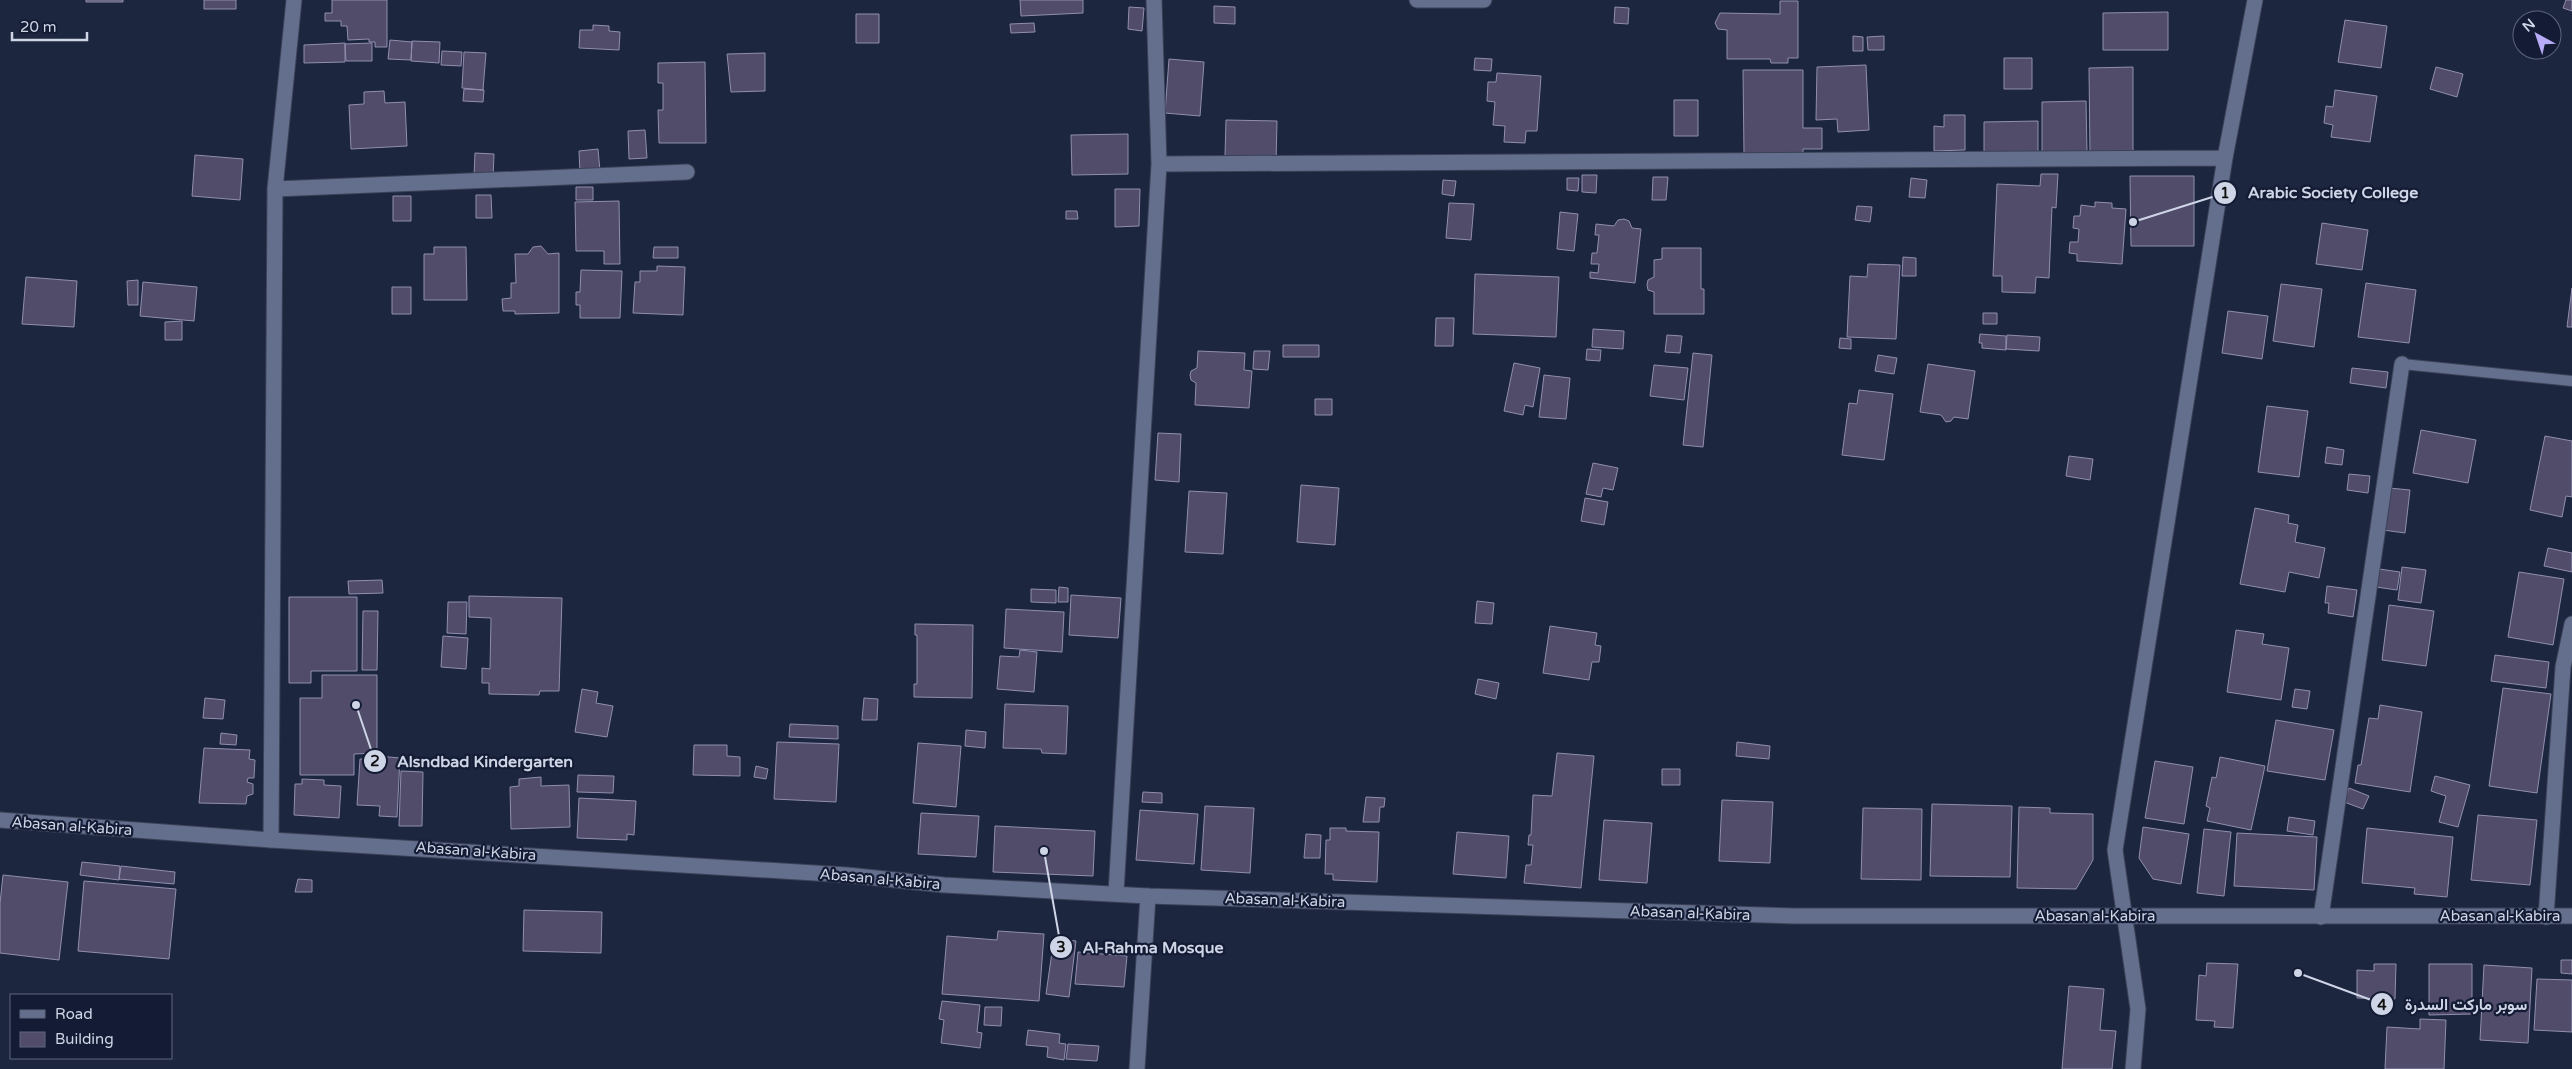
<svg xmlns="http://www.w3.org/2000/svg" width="2572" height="1069" font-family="'Varela Round',Vazirmatn,sans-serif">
  <rect width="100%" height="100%" fill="#1d263f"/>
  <!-- building -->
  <path fill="#504c6a" stroke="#918eaf" d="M86,0H123V2H86Z
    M204,0H236V9H204Z
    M332,0H387V47H375V42H369V39L348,40L347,26H341V21H325V13H332Z
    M1020,0H1083V13L1021,16Z
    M2566,0H2572V11L2563,8Z
    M1780,1H1798V58H1788V63H1771L1770,59H1727V30L1718,29L1715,23L1720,13L1780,14Z
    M1214,6L1235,7V24L1214,23Z
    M1129,7L1144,8L1142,31L1128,29Z
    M1615,7L1629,8L1628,24L1614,23Z
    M2168,12V50H2103V13Z
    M856,14H879V43H856Z
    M2345,20L2387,26L2381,68L2338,62Z
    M1034,23L1035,32L1011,33L1010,24Z
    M593,25L609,26V31L620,32L619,50L579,48L580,30H593Z
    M1853,36L1863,37V51H1853Z
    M1884,36V50H1868L1867,37Z
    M390,40L412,42L411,60L388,59Z
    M412,41L440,42L439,63L411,61Z
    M345,43V62L304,63V45Z
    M372,43V61H346L345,44Z
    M442,51L462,52L461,66L441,65Z
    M464,52L486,53L483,90L462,88Z
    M765,53V91L731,92L727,54Z
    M1475,58L1492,59L1491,71L1474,70Z
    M2004,58H2032V89H2004Z
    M1169,59L1204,62L1200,116L1165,113Z
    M705,62L706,143H659L658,110H663V83H658V63Z
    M1866,65L1869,130L1838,132L1837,119L1816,120L1817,67Z
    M2133,67V153L2090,154L2089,68Z
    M2436,67L2463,74L2457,97L2430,89Z
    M1743,70H1803V128H1822V149H1803V154H1744Z
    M1497,73L1541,76L1537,131H1526L1525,143L1504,142L1505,126L1493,125L1495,102L1487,101L1488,82H1496Z
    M464,89L484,90L483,102L463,101Z
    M2335,90L2377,96L2370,142L2331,137L2333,125L2324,123L2326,106L2333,107Z
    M384,91L385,103L405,102L407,146L351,149L349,105L364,104V92Z
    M1674,100H1698V136H1674Z
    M2086,101L2087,153H2042V102Z
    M1944,115H1965V150L1934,151V126L1944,127Z
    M1226,120L1277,121L1276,162L1225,156Z
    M2038,121V152L1984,153V122Z
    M645,130L647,158L629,159L628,131Z
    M1128,134V174L1072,175L1071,135Z
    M598,149L600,171L580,173L579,151Z
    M475,153L494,154L493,178L474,177Z
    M195,155L243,159L240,200L192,196Z
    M2041,174H2058L2056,208L2052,207L2049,278L2036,277L2035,293L2002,292V276H1993L1997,184L2040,186Z
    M1582,175H1597L1596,193L1582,192Z
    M2130,176H2194V246H2131Z
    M1653,177H1668L1666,200H1652Z
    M1567,178H1579L1578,191L1567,190Z
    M1911,178L1927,180L1925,198L1909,197Z
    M1443,180L1456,181L1454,196L1442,194Z
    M576,187H593V200H576Z
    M1115,189H1140L1139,226L1115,227Z
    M476,195H491L492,218H476Z
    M393,196H411V221H393Z
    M619,201L620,264H604V251H576L575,202Z
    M2095,202L2112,203V208L2126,209L2122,264L2077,261V254L2069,253L2070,242H2078L2079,229L2073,228L2074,216H2080L2081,205L2095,207Z
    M1449,203L1474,204L1471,240L1446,238Z
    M1857,206L1872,207L1870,222L1855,220Z
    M1066,211H1077L1078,219H1066Z
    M1560,212L1578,214L1574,251L1557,249Z
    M1624,219L1629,221L1632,228L1641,229L1635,283L1590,278V272L1598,273L1599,264H1591L1592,253H1597L1599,235H1595L1596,224L1614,226L1618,220Z
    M2322,223L2368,230L2362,270L2316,264Z
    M541,246L548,254L559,253V313L515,314V311H503L502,299L511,298V283H516L515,254H528L533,247Z
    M434,247H466L467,300H424V254H434Z
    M654,247H678V258H653Z
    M1662,248H1701V289H1704V314H1654V292L1648,290L1647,285L1648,280L1654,277V260L1662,259Z
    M1903,257L1916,258V276H1902Z
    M1868,264L1900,265L1896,339L1847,337L1850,276L1867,277Z
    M657,266L685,267L683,315L633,313L635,282H640V271H657Z
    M581,270L622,271L620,318H580V305H576V292H580Z
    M1475,274L1559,277L1556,337L1473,334Z
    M26,277L77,281L74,327L22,324Z
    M138,280V305H128L127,281Z
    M143,282L197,287L194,321L140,316Z
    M2366,283L2416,290L2409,343L2358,337Z
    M2281,284L2322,289L2314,347L2273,341Z
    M392,287H411V314H392Z
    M2572,288V327H2567Z
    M2228,311L2268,316L2262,359L2222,353Z
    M1983,313H1997V324H1983Z
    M1436,318H1454L1453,346H1435Z
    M182,321V340H165V322Z
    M1593,329L1624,331L1623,349L1592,347Z
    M1980,334L2006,336V350L1982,348V343H1979Z
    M1667,335L1682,336L1680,353L1665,352Z
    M2007,335L2040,337L2039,351L2006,349Z
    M1840,338L1851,339V349L1839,348Z
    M1283,345H1319V357H1283Z
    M1587,349L1601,350L1600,361L1586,360Z
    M1198,351L1245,353L1244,370L1252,371L1249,408L1195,405L1196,383L1191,380L1190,375L1191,371L1197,368Z
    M1254,351H1270L1268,370L1253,369Z
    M1693,353L1712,355L1703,447L1683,445Z
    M1878,355L1897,358L1894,374L1875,371Z
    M1514,363L1540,368L1533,407L1525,405L1523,415L1504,411Z
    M1928,364L1975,371L1968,419L1954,417L1951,421L1946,422L1941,415L1920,412Z
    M1654,365L1688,368L1684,400L1650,396Z
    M2352,368L2388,372L2386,388L2350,383Z
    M1544,375L1570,378L1566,419L1539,417Z
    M1859,390L1893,394L1884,460L1842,455L1849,403L1857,404Z
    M1315,399H1332V415H1315Z
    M2267,406L2308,411L2299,477L2258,472Z
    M2421,430L2476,440L2468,483L2413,473Z
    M1158,433L1181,434L1179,482L1155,480Z
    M2545,436L2572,441V497L2566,496L2562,517L2530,510Z
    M2327,447L2344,450L2342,465L2325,463Z
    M2069,456L2093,459L2090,480L2066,476Z
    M1593,463L1618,468L1613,490L1603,488L1601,497L1586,494Z
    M2349,474L2370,476L2368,493L2347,490Z
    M1301,485L1339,488L1335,545L1297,542Z
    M2389,488L2410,490L2405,533L2383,530Z
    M1189,491L1227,493L1223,554L1185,552Z
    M1585,498L1608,502L1604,525L1581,521Z
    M2255,508L2289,515L2288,523L2298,525L2295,542L2325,548L2319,578L2289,572L2285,592L2240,584Z
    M2548,548L2572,553V572L2544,566Z
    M2402,567L2426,570L2421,603L2398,600Z
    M2379,569L2400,572L2397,590L2376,587Z
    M2519,572L2564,579L2553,645L2508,637Z
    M382,580L383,593L349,594L348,581Z
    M2327,586L2357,590L2353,617L2328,613L2329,603H2325Z
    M1059,587L1068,588V602H1058Z
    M1031,589L1056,590V603L1031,602Z
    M1071,595L1121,598L1118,638L1069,635Z
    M469,596L562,598L559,691H540L539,695L489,694V683H482V668L490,669L491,618L469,617Z
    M289,597H357V671H311V683H289Z
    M1477,601L1494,603L1492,624L1475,623Z
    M448,602H467L466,634L447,633Z
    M2389,605L2434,611L2426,666L2382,660Z
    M1006,609L1064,612L1062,652L1004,648Z
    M363,611H378L377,670H362Z
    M915,624L973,625L972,698L914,697V684H917V635H915Z
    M1550,626L1597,633L1595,645L1601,646L1599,662H1592L1589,680L1543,673Z
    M2236,630L2264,634L2262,644L2289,648L2281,700L2227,692Z
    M443,636L468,638L466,669L441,667Z
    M1020,650L1037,652L1034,692L997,689L1000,656L1019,657Z
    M2495,655L2549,662L2546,688L2491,681Z
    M322,675H377V753L354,754V775H300V698H322Z
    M1478,679L1499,683L1496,699L1475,694Z
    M2503,688L2551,694L2537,793L2489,786Z
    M582,689L598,692L596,703L613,706L607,737L575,732Z
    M2295,689L2310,691L2307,709L2292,707Z
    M205,698L225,700L223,719L203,718Z
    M864,698L878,699L877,720H862Z
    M1005,704L1068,706L1066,754L1042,753L1041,749L1003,748Z
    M2380,705L2422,712L2410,792L2355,783L2358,765H2361L2369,718L2378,719Z
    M2276,720L2334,730L2325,780L2267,771Z
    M790,724L838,726V739L789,737Z
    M966,730L986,732L985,748L965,746Z
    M221,733L237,735L236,745L220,744Z
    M777,742L839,744L836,802L774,799Z
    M1737,742L1770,746L1769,759L1736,756Z
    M918,743L961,746L956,807L913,803Z
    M694,745H727V756L740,757V776L693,775Z
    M204,748L250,750L249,759L255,760L254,778H248L247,782L253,784V794L247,796L246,804L199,803Z
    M1557,753L1594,756L1581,888L1524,883L1526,865H1531L1533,845H1528L1529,835H1531L1533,795L1552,796Z
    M378,756L400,758L397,817L379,816L380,806L357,805L360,759L378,760Z
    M2220,757L2265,766L2251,830L2207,821L2210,808L2206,806L2212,777L2216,778Z
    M2155,761L2193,767L2184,824L2145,818Z
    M756,766L768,769L766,779L754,777Z
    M1662,769H1680V785H1662Z
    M401,771L423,772L422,826H399Z
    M578,775L614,776L613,793L577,792Z
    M2435,776L2470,785L2458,827L2439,822L2446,796L2431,791Z
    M541,777V786L569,785L570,827L511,829L510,787L519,786V779Z
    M302,779L324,780V785L341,786L339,818L294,815L295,784H302Z
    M2349,788L2369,796L2363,809L2344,802Z
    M1143,792L1162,793V803L1142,802Z
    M1366,797L1385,798L1384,807H1380L1379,822H1363Z
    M579,798L636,801L634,835L627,834V840L577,838Z
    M1722,800L1773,802L1770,863L1719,861Z
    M1932,804L2012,806L2010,877L1930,876Z
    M1205,806L1254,808L1250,873L1201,870Z
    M2019,807L2050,808V813L2093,814V860L2076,889L2017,888Z
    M1863,808L1922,809L1921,880L1861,879Z
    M1140,810L1198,814L1194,864L1136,860Z
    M921,813L979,816L976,857L918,854Z
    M2478,815L2537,820L2530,885L2471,880Z
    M2289,817L2315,821L2313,835L2287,831Z
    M1604,820L1652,823L1647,883L1599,880Z
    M995,826L1095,831L1093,876L993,872Z
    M2143,827L2189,834L2181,884L2153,879L2139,858Z
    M1330,828H1346V831L1379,832L1377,882L1333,880V874H1325L1326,840H1330Z
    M2367,828L2453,837L2447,897L2414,894L2415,888L2362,883Z
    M2204,829L2231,832L2224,896L2197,893Z
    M1457,832L1509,836L1506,878L1453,874Z
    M2237,833L2317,837L2314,890L2234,886Z
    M1306,834L1321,835L1320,858H1304Z
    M82,862L120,866L119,880L80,875Z
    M121,866L175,872L174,884L119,879Z
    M3,875L68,882L59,960L0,953V903Z
    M298,879L312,880V892H295Z
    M84,881L176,889L169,959L78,951Z
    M524,910L602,912L601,953L523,951Z
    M998,931L1044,934L1039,1001L942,994L947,936L997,940Z
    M1054,938L1076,941L1069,997L1046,994Z
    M1078,952L1127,956L1124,987L1075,984Z
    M2561,960H2572V974L2561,973Z
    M2207,963L2238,964L2233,1028L2214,1027L2215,1021L2196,1020L2199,975L2206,976Z
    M2374,964H2396L2395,999L2357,998V970L2374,971Z
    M2429,964H2472V1014L2429,1015Z
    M2484,965L2532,968L2528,1043L2480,1040Z
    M2537,979L2572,980V1032L2534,1030Z
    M2069,986L2104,989L2100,1030L2116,1031L2112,1069H2062Z
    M942,1001L980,1005L977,1032L982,1033L980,1048L941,1043L944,1020L939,1019Z
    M985,1007H1002L1001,1026L984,1025Z
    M2420,1019L2446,1020L2444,1069H2385L2387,1027L2420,1029Z
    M1028,1030L1060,1034L1059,1043L1066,1044L1064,1060L1047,1057L1048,1047L1026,1045Z
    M1068,1044L1099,1046L1097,1061L1066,1059Z"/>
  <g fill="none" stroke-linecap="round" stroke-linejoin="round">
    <!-- lane casing -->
    <g stroke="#3b4257" stroke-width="12">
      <path id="lane" d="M2402,364L2572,381"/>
    </g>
    <!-- street casing -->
    <g stroke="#3b4257" stroke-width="17">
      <path id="street" d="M1154,0L1159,164L2225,158
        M1417,0H1484
        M275,189L687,172
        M271,840L275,189L294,0
        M1116,893L1159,164
        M2321,917L2402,364
        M2546,917L2563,667L2572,624
        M1137,1069L1148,896
        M2133,1069L2138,1009L2115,850L2225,158L2255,0"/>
    </g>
    <!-- secondary casing -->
    <g stroke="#3b4257" stroke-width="17">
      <path id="secondary" d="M0,820L271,840L847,875L944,885L1148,896L1794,916H2572"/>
    </g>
    <!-- lane -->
    <use href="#lane" stroke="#646f8d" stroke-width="10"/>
    <!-- street -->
    <use href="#street" stroke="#646f8d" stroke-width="15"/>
    <!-- secondary -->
    <use href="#secondary" stroke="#646f8d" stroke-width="15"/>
  </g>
  <g text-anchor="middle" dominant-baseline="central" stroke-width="4.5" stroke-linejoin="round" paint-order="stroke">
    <!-- street labels -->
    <g font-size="15" fill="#ced5e6" stroke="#131c34">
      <text transform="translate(72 826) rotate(4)">Abasan al-Kabira</text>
      <text transform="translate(476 851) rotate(4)">Abasan al-Kabira</text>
      <text transform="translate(880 879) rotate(5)">Abasan al-Kabira</text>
      <text transform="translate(1285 900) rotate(2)">Abasan al-Kabira</text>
      <text transform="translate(1690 913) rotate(2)">Abasan al-Kabira</text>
      <text x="2095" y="916">Abasan al-Kabira</text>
      <text x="2500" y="916">Abasan al-Kabira</text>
    </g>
  </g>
  <!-- callouts -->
  <path fill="none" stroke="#ced5e6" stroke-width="2" d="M2133 222L2225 193M356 705L375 761M1044 851L1061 947M2298 973L2382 1004"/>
  <g fill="#ced5e6" stroke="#131c34" stroke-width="2">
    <circle cx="2133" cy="222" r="5"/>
    <circle cx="356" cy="705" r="5"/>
    <circle cx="1044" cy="851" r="5"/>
    <circle cx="2298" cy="973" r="5"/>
    <circle cx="2225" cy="193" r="12"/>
    <circle cx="375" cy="761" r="12"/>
    <circle cx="1061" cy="947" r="12"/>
    <circle cx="2382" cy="1004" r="12"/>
  </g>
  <g font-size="15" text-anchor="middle" font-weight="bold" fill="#111">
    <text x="2225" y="198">1</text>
    <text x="375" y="766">2</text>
    <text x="1061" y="952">3</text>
    <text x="2382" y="1010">4</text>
  </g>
  <g font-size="16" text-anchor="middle" font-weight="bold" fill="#ced5e6" stroke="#131c34" stroke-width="4.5" stroke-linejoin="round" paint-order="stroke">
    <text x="2333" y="198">Arabic Society College</text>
    <text x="485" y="767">Alsndbad Kindergarten</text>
    <text x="1153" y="953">Al-Rahma Mosque</text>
    <text x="2466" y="1010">سوبر ماركت السدرة</text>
  </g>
  <!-- legend -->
  <rect x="10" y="994" width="162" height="65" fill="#131c34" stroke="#5e667b"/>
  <rect x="20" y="1010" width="25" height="8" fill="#646f8d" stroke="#5e667b"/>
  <text x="55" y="1019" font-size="15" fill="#ced5e6">Road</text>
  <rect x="20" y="1032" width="25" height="15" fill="#504c6a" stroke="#5e667b"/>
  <text x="55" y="1044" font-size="15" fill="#ced5e6">Building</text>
  <!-- north arrow -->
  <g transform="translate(2537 35) rotate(320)"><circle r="24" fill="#131c34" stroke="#5e667b"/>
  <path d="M0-4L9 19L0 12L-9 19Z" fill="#b8abf7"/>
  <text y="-8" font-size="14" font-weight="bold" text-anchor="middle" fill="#ced5e6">N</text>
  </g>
  <!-- scale -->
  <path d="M12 32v8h75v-8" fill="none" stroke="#ced5e6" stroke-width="2.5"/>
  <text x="20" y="32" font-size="15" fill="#ced5e6" stroke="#131c34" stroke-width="4" paint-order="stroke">20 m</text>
</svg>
